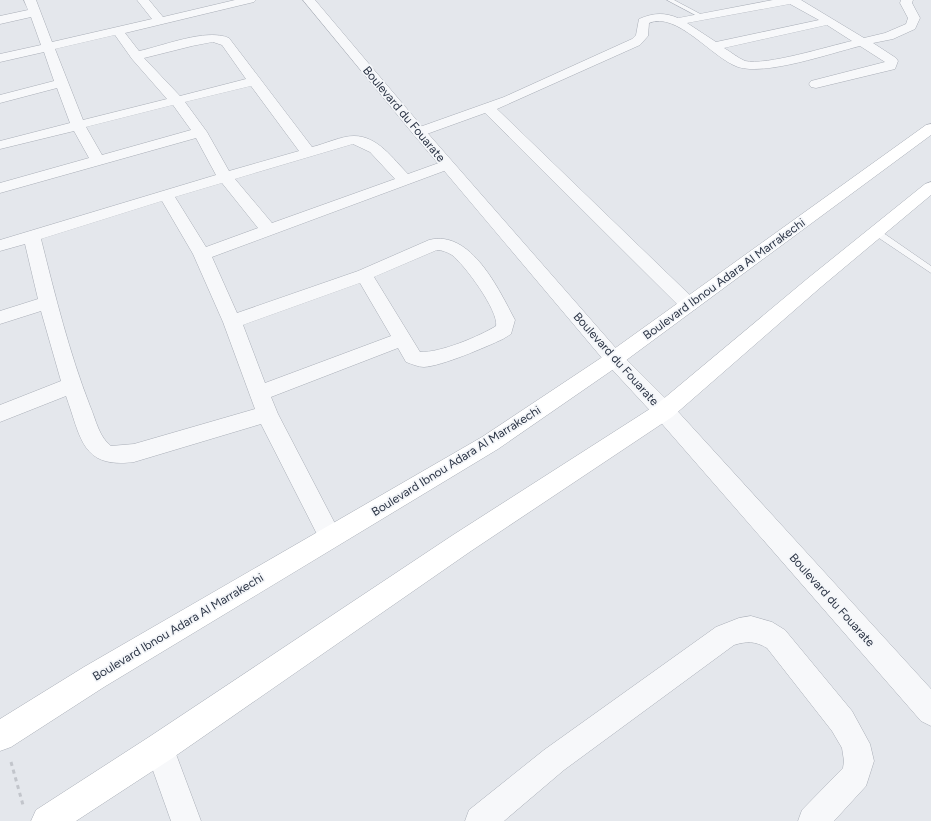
<svg xmlns="http://www.w3.org/2000/svg" width="931" height="821" font-family="Figtree,sans-serif">
  <rect width="100%" height="100%" fill="#e4e7ec"/>
  <g fill="none" stroke-linecap="round" stroke-linejoin="round">
    <!-- service casing -->
    <g stroke="#a9aeb7" stroke-width="1">
      <path id="service" d="M667,0H674L706,17L701,18Z
        M873,230H879L931,266V273L873,234Z"/>
    </g>
    <!-- minor casing -->
    <g stroke="#a9aeb7" stroke-width="1">
      <path id="minor" d="M24,0H36L52,42L152,19L137,0H149L163,17L235,0H256L254,2L125,33L139,51C163,46 206,28 229,38L312,147C325,144 341,136 354,136C378,136 393,159 408,174L447,160L452,162L455,165L452,168L212,257L237,313L358,271L429,240C471,229 499,290 515,320L511,334L503,339C486,347 442,366 424,367C418,367 412,364 406,362L398,348L271,397L278,414L342,537L338,544L330,548L322,544L261,424L134,462C81,469 81,437 66,396L0,422V405L61,381L41,311L0,324V311L38,299L25,244L0,251V240L216,175L196,138L0,193V183L89,158L74,131L0,149V141L70,123L57,88L0,103V95L54,81L44,52L0,62V54L41,45L31,17L0,24V16L28,10ZM115,35L132,59L167,99L83,120L55,49ZM213,42L222,45L246,79L180,96L144,58L192,46ZM251,86L299,151L229,171L207,132L185,102ZM173,105L191,130L102,155L86,127ZM353,144L370,152L395,179L272,223L235,179ZM222,183L258,228L206,247L175,197ZM162,201L193,254L223,322L255,409L134,444L111,446C99,437 96,420 90,406C69,352 55,295 41,239ZM437,250C442,250 447,252 452,255C464,264 499,311 496,326C480,336 440,353 420,352L374,277ZM360,283L391,336L265,383L243,325Z
        M773,0H801L864,38L885,33L906,24L908,18L900,3L901,0H913L912,3L920,18L915,29L893,39L873,43L896,58L898,61L895,69L816,88L811,87L809,84L811,81L885,62L860,46C831,53 766,76 738,67C712,58 677,11 649,23L648,36L640,45L497,109L696,301L698,305L696,309L689,311L682,309L485,113L424,135H414L412,132L414,129L504,97L632,39L636,35L639,19C653,13 664,12 678,18ZM790,4L819,20L716,42L687,23ZM827,25L852,41C829,46 766,66 745,61C738,58 731,52 724,48Z
        M751,616L772,622L785,630L852,711L870,744L874,761L866,786L834,821H798L802,810L843,768L844,761L842,748L832,731L767,648C755,641 747,641 734,645L564,770L504,821H465L469,810L544,750L716,627L739,618Z
        M160,733L170,738L201,821H171L145,748L150,738Z"/>
    </g>
    <!-- tertiary casing -->
    <g stroke="#a9aeb7" stroke-width="1">
      <path id="tertiary" d="M303,0H315L424,129L621,354L672,405L931,689V726L921,721L656,417L607,364L414,135Z"/>
    </g>
    <!-- secondary casing -->
    <g stroke="#a9aeb7" stroke-width="1">
      <path id="secondary" d="M931,124V135L621,364L498,449L104,687L11,747L0,751V719L84,667L482,437L607,354L926,125Z
        M931,182V195L821,287L672,417L471,551L171,759L76,821H31L36,810L149,737L453,535L656,405L807,279L925,184Z"/>
    </g>
    <!-- path -->
    <path stroke="#c2c5cb" stroke-width="3" stroke-dasharray="4 4" stroke-linecap="butt" d="M11,762L23,805"/>
    <!-- service -->
    <use href="#service" fill="#f7f8fa" fill-rule="evenodd"/>
    <!-- minor -->
    <use href="#minor" fill="#f7f8fa" fill-rule="evenodd"/>
    <!-- tertiary -->
    <use href="#tertiary" fill="#f7f8fa" fill-rule="evenodd"/>
    <!-- secondary -->
    <use href="#secondary" fill="#fff" fill-rule="evenodd"/>
  </g>
  <g text-anchor="middle" dominant-baseline="central" stroke-width="3.5" stroke-linejoin="round" paint-order="stroke">
    <!-- street labels -->
    <g font-size="12" fill="#2b3445" stroke="#f4f6f9">
      <text transform="translate(404 114) rotate(50)">Boulevard du Fouarate</text>
      <text transform="translate(724 279) rotate(-36)">Boulevard Ibnou Adara Al Marrakechi</text>
      <text transform="translate(616 359) rotate(48)">Boulevard du Fouarate</text>
      <text transform="translate(456 461) rotate(-32)">Boulevard Ibnou Adara Al Marrakechi</text>
      <text transform="translate(832 600) rotate(48)">Boulevard du Fouarate</text>
      <text transform="translate(178 627) rotate(-31)">Boulevard Ibnou Adara Al Marrakechi</text>
    </g>
  </g>
</svg>
